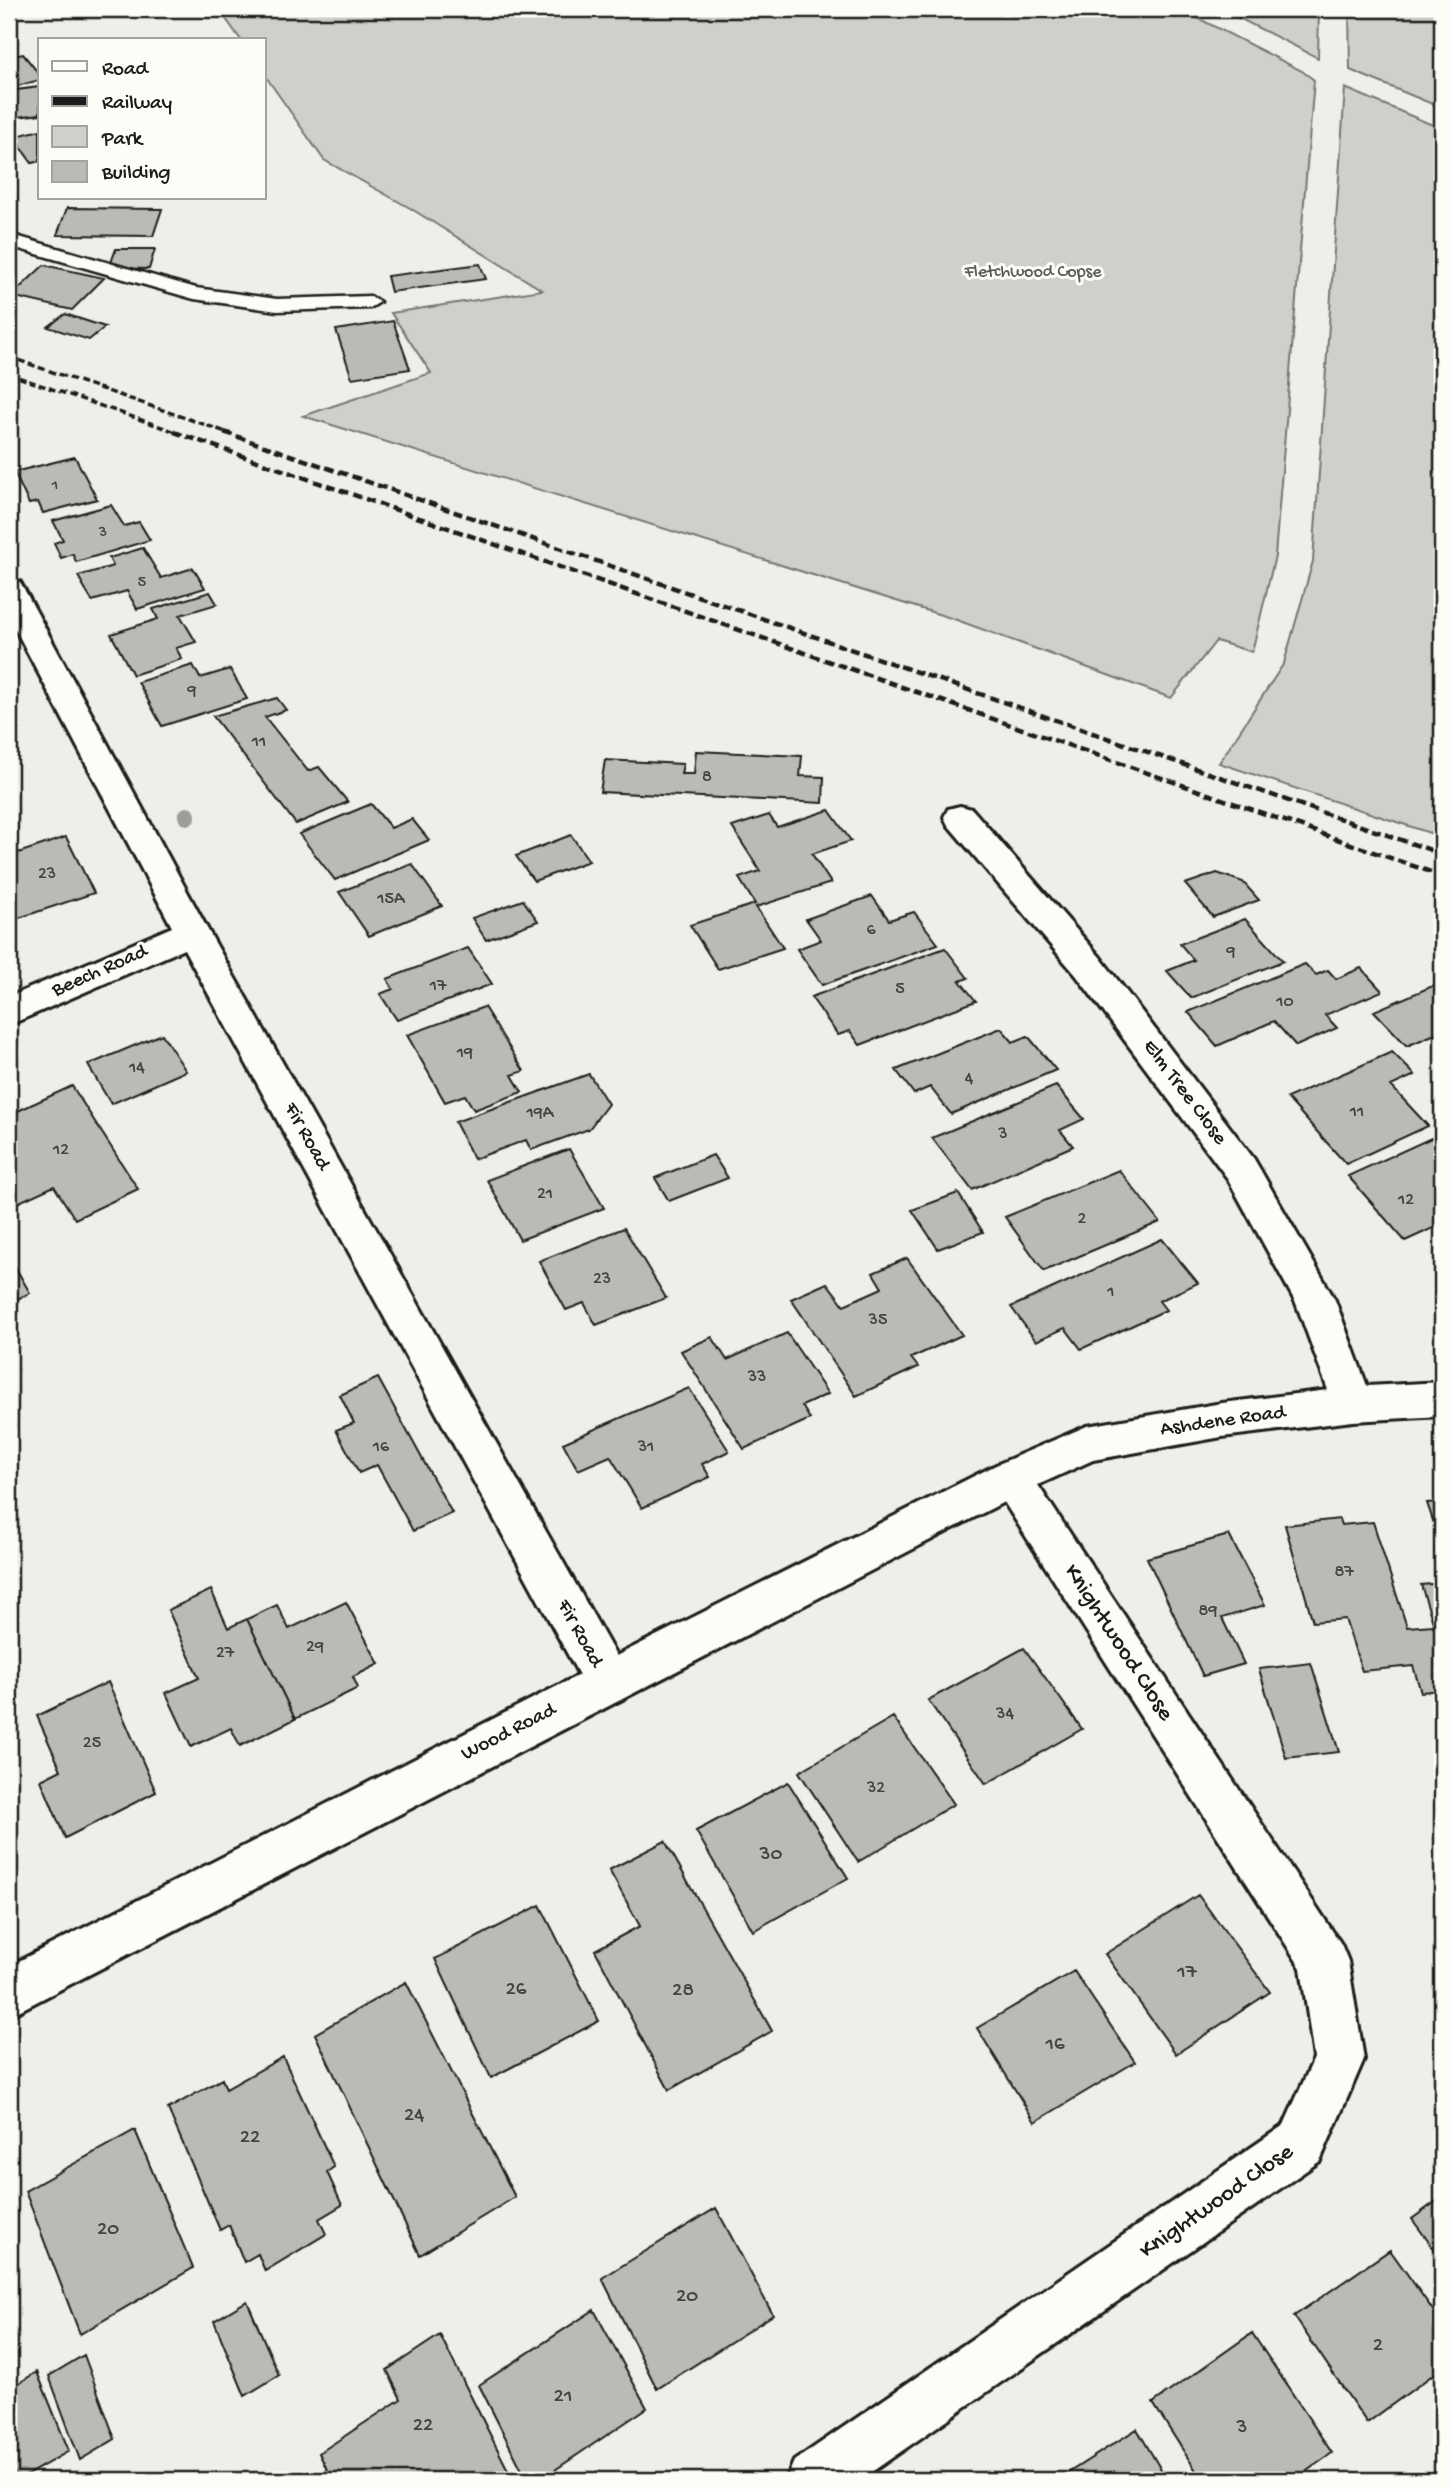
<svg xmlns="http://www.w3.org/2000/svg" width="1451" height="2489" font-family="'Gochi Hand',sans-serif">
  <rect width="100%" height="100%" fill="#f0eeea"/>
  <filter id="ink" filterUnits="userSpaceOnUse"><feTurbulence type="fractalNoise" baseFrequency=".0143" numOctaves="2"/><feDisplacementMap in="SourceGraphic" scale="14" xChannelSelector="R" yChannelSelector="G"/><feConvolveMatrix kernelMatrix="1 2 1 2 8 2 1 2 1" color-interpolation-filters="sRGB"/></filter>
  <g filter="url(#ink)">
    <!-- green -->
    <path fill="#d0cfcc" stroke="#767674" stroke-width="2" d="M219,9H1180L1302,71L1314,80L1275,556L1252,652L1216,641L1171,698L954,619L303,416L431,373L391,313L542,290L410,208L324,160L264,74V40H241Z
      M1221,9H1319L1318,58Z
      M1349,9H1442V108L1350,70Z
      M1345,88L1442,129V837L1219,763L1284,663L1313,561Z"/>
    <!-- building -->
    <path fill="#bbbab6" stroke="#1c1c1c" stroke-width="2" d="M23,54L40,75V80L9,88V57Z
      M40,87V114L9,118V91Z
      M40,130V161L32,163L13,137Z
      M67,208L162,209L153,236L57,235Z
      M116,249H155L149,269L109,268Z
      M480,264L486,279L391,292L387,276Z
      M44,265L104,278L72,310L11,296Z
      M65,314L105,327L89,340L48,327Z
      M393,321L410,369L352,378L336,330Z
      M75,457L97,499L43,513L38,502L29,504L14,472Z
      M111,505L124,526L139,522L150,540L76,562L73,554L61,558L54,543L63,540L53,521Z
      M143,548L161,578L193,568L205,588L137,609L127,591L92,601L78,576L113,566L109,558Z
      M210,592L217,604L180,615L196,642L176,648L182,659L133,675L111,634L158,619L153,609Z
      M193,665L200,678L230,669L247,699L162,726L138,682Z
      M277,698L286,710L265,717L308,771L319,767L348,802L296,824L213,716Z
      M696,751L802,756L800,776L824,777L823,803L600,792L605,760L683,764L681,774H694Z
      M371,804L391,828L412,819L429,840L335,880L299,834Z
      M829,810L851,841L812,854L831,883L756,907L783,948L718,969L690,925L755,904L739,878L760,871L732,827L769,815L777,827Z
      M571,835L589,861L534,881L516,856Z
      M66,837L94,893L19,918L9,897V856Z
      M412,864L442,906L369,936L339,892Z
      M1217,873L1243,882L1259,900L1213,917L1185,884Z
      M872,896L889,920L914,912L938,944L822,985L797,949L821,940L806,919Z
      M523,900L538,921L486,940L472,918Z
      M1245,919L1283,961L1191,998L1167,971L1194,960L1180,944Z
      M468,948L492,984L397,1020L380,994L393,989L387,979Z
      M945,948L968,978L960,981L976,1001L860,1045L850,1031L838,1035L811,997Z
      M1305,964L1316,975L1328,970L1336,979L1361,968L1382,991L1325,1015L1337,1028L1296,1046L1274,1021L1217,1046L1188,1012Z
      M1442,982V1031L1407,1046L1374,1011Z
      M484,1007L524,1071L512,1075L522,1092L474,1110L465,1095L445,1102L407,1035Z
      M1001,1028L1013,1042L1028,1036L1056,1070L951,1114L930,1087L914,1094L896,1070Z
      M162,1034L186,1071L111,1104L88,1065Z
      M1392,1052L1415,1075L1391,1086L1428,1126L1346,1164L1287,1098Z
      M589,1074L608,1104L589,1129L531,1150L526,1140L474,1159L455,1122Z
      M72,1086L138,1189L75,1219L54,1186L15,1204L9,1193V1115Z
      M1056,1086L1084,1119L1060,1130L1073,1146L972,1190L932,1138Z
      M1442,1133V1224L1405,1241L1348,1176Z
      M569,1149L604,1208L520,1240L487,1180Z
      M713,1155L728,1178L669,1201L655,1178Z
      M1119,1170L1160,1222L1044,1271L1005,1217Z
      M958,1193L983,1232L938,1249L912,1210Z
      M624,1228L666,1298L596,1325L584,1303L566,1310L539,1261Z
      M1162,1239L1198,1283L1159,1301L1166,1310L1081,1349L1065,1328L1036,1341L1011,1307Z
      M9,1256L30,1293L9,1303Z
      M907,1258L962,1335L911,1358L918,1367L856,1396L791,1299L827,1283L844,1305L882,1288L873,1273Z
      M787,1333L828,1394L802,1406L810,1419L744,1449L681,1351L712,1337L727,1360Z
      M378,1378L452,1513L413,1531L377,1465L359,1473L336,1430L354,1423L340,1395Z
      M689,1388L729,1451L702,1464L710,1477L642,1508L610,1456L578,1470L563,1443Z
      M1442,1502V1547L1427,1503Z
      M1339,1519L1341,1525L1373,1522L1407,1627L1433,1625L1442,1651V1690L1421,1692L1413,1666L1362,1671L1345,1619L1313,1622L1285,1525Z
      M1229,1535L1265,1605L1222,1618L1244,1664L1203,1676L1147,1558Z
      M1442,1583V1651L1421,1585Z
      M211,1590L228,1628L247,1619L295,1719L240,1746L231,1728L191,1747L166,1693L199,1678L168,1610Z
      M346,1602L379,1664L353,1677L358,1688L295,1719L247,1619L277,1605L289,1629Z
      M1024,1648L1082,1729L986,1784L928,1700Z
      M1311,1663L1339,1752L1286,1758L1259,1669Z
      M108,1682L156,1792L65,1838L41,1780L61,1770L37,1716Z
      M893,1717L954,1804L858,1862L799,1772Z
      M788,1782L848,1878L753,1931L696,1831Z
      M665,1841L772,2031L669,2090L595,1950L640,1926L609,1870Z
      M1198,1895L1270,1992L1176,2054L1105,1954Z
      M540,1905L599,2021L491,2078L435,1959Z
      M1074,1971L1135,2062L1035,2122L977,2028Z
      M406,1982L515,2197L420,2255L315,2034Z
      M283,2057L334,2167L327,2172L342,2205L319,2219L326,2234L265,2271L258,2254L244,2262L229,2225L220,2230L168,2109L222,2079L226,2089Z
      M135,2130L193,2268L80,2334L25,2191Z
      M1442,2197V2260L1412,2219Z
      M716,2208L773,2315L657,2389L602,2278Z
      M1390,2250L1442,2323V2368L1367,2423L1294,2316Z
      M247,2301L279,2375L245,2396L214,2321Z
      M594,2310L647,2408L540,2480H527L479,2385Z
      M1252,2333L1332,2453L1294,2480H1202L1153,2403Z
      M440,2335L513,2480H332L319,2453L401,2399L387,2370Z
      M84,2355L115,2439L80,2460L49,2376Z
      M37,2372L69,2451L18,2480L9,2458V2389Z
      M1137,2429L1167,2480H1057Z"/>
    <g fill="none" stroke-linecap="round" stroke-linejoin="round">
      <!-- lane casing -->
      <g stroke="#1c1c1c" stroke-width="5">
        <path id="lane" d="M9,234L196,288L277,299L370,296L380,302L370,308L277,311L194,299L9,246Z"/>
      </g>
      <!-- street casing -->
      <g stroke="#1c1c1c" stroke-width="6">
        <path id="street" d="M9,580L20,582L24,589L209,932L616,1656L996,1465L1087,1426L1222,1403L1328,1390L1296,1303L1228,1179L1076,975L948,825L944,817L948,809L960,806L972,809L1100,957L1254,1159L1335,1300L1367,1386L1442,1382V1416L1353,1421L1222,1437L1093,1460L1038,1485L1341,1944L1348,1961L1364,2059L1320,2161L860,2480H786L794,2461L1284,2125L1314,2058L1301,1968L1004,1502L9,2016V1966L579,1675L184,949L9,1025V997L172,927L9,617Z"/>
      </g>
      <!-- lane -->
      <use href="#lane" fill="#fdfcf7" fill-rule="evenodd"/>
      <!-- street -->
      <use href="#street" fill="#fdfcf7" fill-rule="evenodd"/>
      <!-- rail-far1 -->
      <path stroke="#1c1c1c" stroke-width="3.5" stroke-dasharray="7 3.5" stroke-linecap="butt" d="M9,357L229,433
        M9,374L179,433"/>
      <!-- rail -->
      <path stroke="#1c1c1c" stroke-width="4.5" stroke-dasharray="9 4.5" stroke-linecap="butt" d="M174,432L1442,876
        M224,432L1442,854"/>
    </g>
    <!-- trees -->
    <circle fill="#9e9d9b" cx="187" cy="816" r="9"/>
  </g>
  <g text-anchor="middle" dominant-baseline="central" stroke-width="6" stroke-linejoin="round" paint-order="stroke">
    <!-- far-number labels -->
    <g font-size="16" fill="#444442">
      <text x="55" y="486">1</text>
      <text x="103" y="533">3</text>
      <text x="142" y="583">5</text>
    </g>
    <!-- far-park labels -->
    <g font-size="18" fill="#5b5b5a" stroke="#fdfcf7">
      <text x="1033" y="272">Fletchwood Copse</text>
    </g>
    <!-- number labels -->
    <g font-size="18" fill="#444442">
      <text x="192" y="691">9</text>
      <text x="259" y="742">11</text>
      <text x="707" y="777">8</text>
      <text x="47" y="874">23</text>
      <text x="391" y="899">15A</text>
      <text x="871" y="930">6</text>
      <text x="1231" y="952">9</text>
      <text x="438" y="986">17</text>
      <text x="900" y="989">5</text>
      <text x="1285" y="1002">10</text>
      <text x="465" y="1053">19</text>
      <text x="137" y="1068">14</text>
      <text x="969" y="1079">4</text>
      <text x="1357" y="1112">11</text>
      <text x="540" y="1113">19A</text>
      <text x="1003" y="1134">3</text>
      <text x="61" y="1150">12</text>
      <text x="545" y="1194">21</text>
      <text x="1406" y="1200">12</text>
      <text x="1082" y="1219">2</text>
      <text x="602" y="1279">23</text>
      <text x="1111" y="1292">1</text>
      <text x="878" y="1320">35</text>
      <text x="757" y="1377">33</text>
      <text x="381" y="1447">16</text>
      <text x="646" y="1447">31</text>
      <text x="1344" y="1572">87</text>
      <text x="1208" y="1611">89</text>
      <text x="315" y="1647">29</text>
      <text x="225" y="1653">27</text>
      <text x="1005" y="1714">34</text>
      <text x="92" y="1743">25</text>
      <text x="876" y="1788">32</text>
    </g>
    <!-- street labels -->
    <g font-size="21" fill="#1c1c1c" stroke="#fdfcf7">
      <text transform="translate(100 972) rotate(-24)">Beech Road</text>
      <text transform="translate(1184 1093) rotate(53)">Elm Tree Close</text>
      <text transform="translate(306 1137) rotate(61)">Fir Road</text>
      <text transform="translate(1223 1422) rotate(-8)">Ashdene Road</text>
      <text transform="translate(579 1634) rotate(61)">Fir Road</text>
      <text transform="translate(509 1733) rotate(-27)">Wood Road</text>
    </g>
    <!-- near-number labels -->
    <g font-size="21" fill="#444442">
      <text x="771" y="1855">30</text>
      <text x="1187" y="1973">17</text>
      <text x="516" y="1990">26</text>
      <text x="683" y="1991">28</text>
      <text x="1055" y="2045">16</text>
      <text x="414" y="2116">24</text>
      <text x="250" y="2138">22</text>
      <text x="108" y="2230">20</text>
      <text x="687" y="2297">20</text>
      <text x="1378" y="2346">2</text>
      <text x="563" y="2397">21</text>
      <text x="423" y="2426">22</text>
      <text x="1242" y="2428">3</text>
    </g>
    <!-- near-street labels -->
    <g font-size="24" fill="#1c1c1c" stroke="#fdfcf7">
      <text transform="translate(1118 1643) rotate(57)">Knightwood Close</text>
      <text transform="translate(1217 2202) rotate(-35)">Knightwood Close</text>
    </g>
  </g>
  <!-- margin -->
  <rect width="1451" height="2489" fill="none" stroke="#fdfcf7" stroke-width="35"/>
  <rect x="18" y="18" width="1416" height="2454" fill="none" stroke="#1c1c1c" stroke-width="2.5" filter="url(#ink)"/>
  <!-- legend -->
  <rect x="38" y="38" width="228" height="161" fill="#fdfcf7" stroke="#a3a29f" stroke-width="2"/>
  <rect x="52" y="61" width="35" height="10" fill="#fdfcf7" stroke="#a3a29f" stroke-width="2"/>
  <text x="102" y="74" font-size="21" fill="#1c1c1c">Road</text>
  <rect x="52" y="96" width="35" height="10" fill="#1c1c1c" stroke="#a3a29f" stroke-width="2"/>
  <text x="102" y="108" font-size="21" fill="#1c1c1c">Railway</text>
  <rect x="52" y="126" width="35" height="21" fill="#d0cfcc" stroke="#a3a29f" stroke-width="2"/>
  <text x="102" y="144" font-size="21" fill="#1c1c1c">Park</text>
  <rect x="52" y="161" width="35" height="21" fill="#bbbab6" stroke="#a3a29f" stroke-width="2"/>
  <text x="102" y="178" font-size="21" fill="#1c1c1c">Building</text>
</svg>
